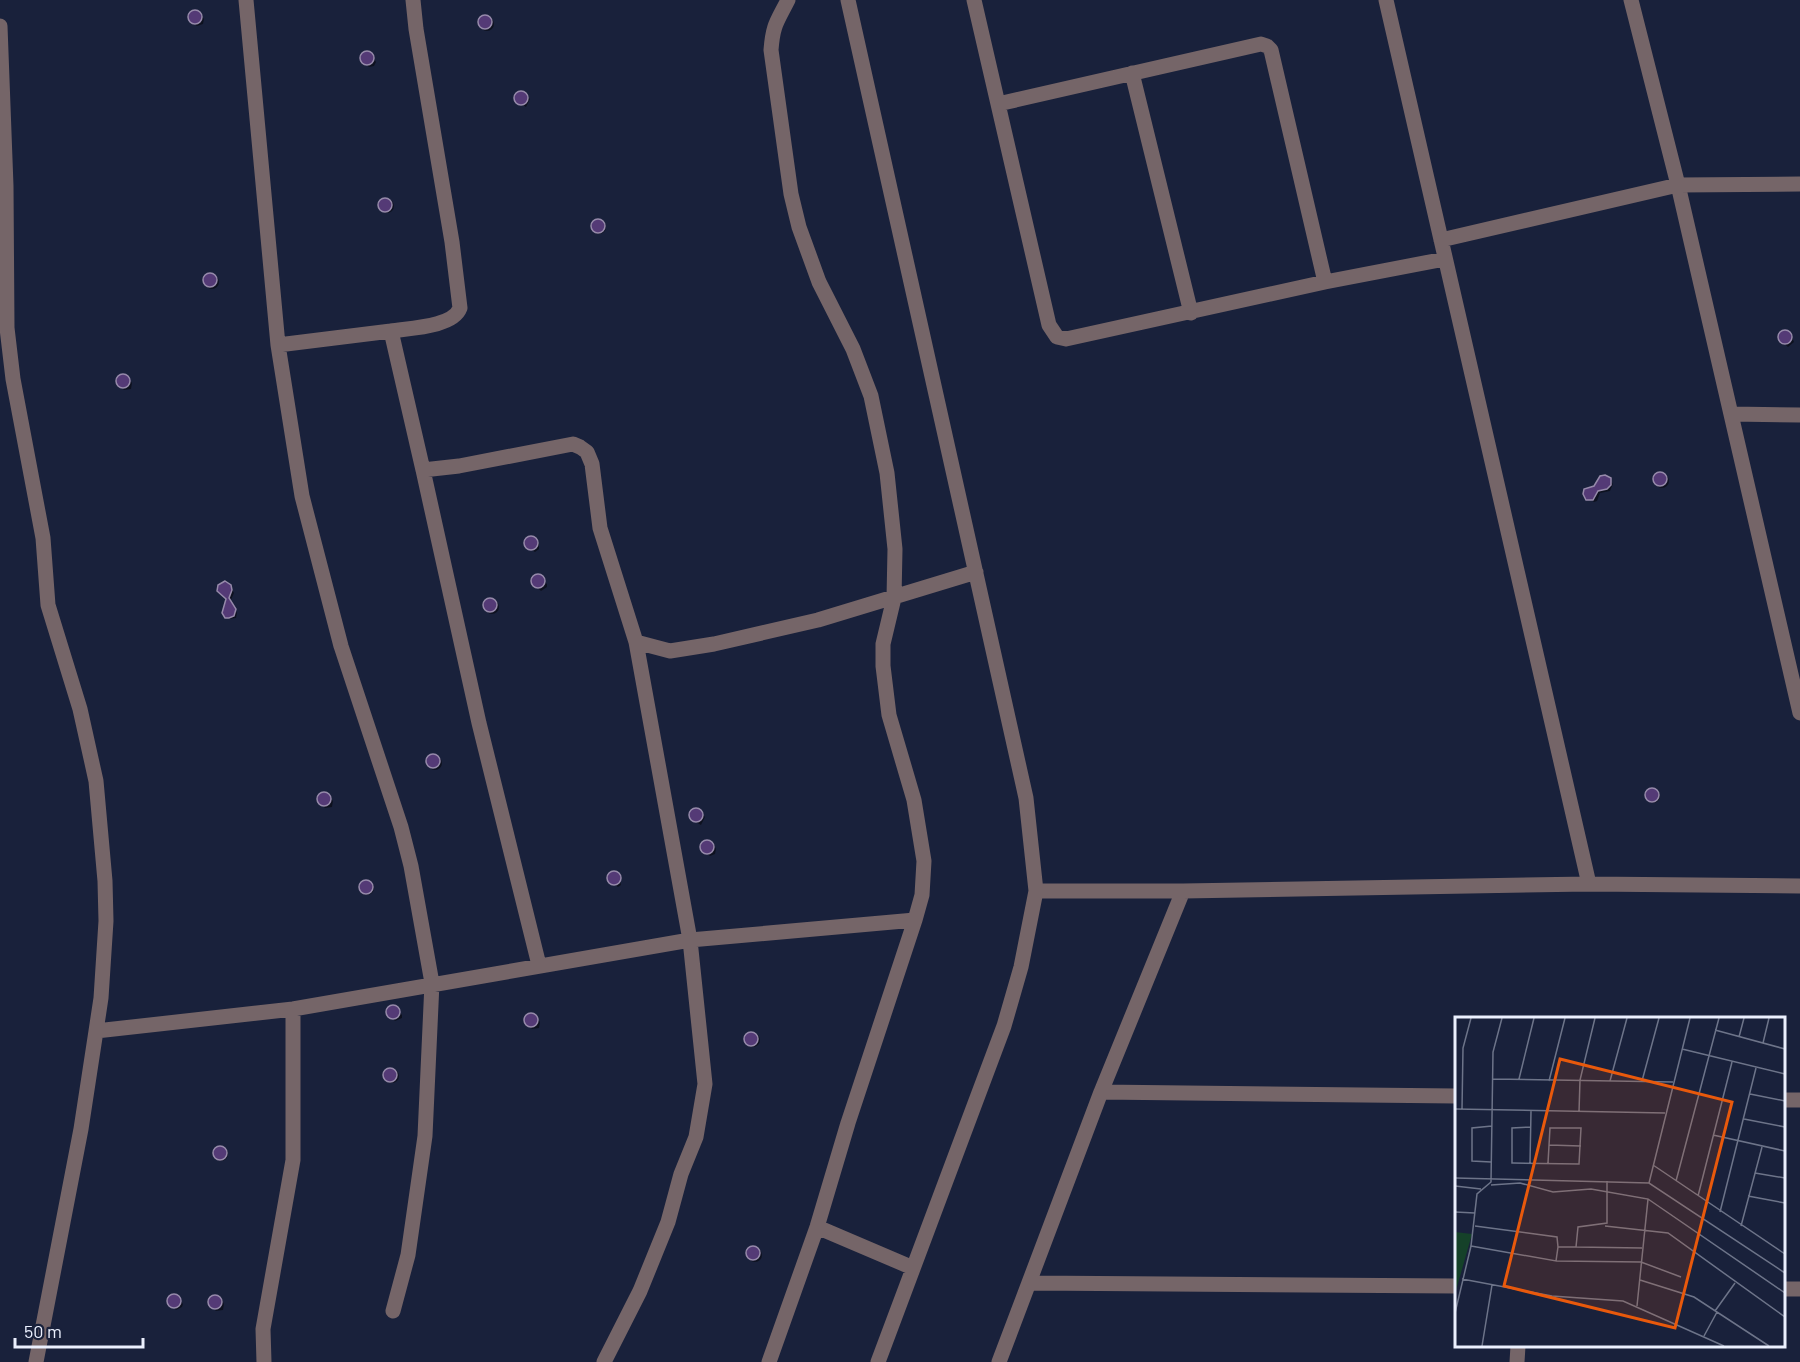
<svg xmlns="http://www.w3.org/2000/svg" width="1800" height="1362" font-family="Barlow,sans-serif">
  <rect width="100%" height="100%" fill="#19213b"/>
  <!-- shadow -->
  <path fill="#0007" d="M191,11L198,12L201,15L204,19L203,24L197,26L190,21L189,18Z
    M480 24a7 7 0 1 1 14 0a7 7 0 1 1-14 0Z
    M363,53H369L372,56L376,62L374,66L369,67L362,60Z
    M519,92H523L530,99L526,107L517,101L515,97Z
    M380 206a7 7 0 1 1 14 0a7 7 0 1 1-14 0Z
    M592 227a7 7 0 1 1 14 0a7 7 0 1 1-14 0Z
    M205 282a7 7 0 1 1 14 0a7 7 0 1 1-14 0Z
    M1785,332L1791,335L1794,342L1788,347L1779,339L1780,334Z
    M122,376H127L129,379L132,383L131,389L124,390L117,383Z
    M1655 481a7 7 0 1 1 14 0a7 7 0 1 1-14 0Z
    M1608,478L1613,484L1610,491L1600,493L1597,501L1594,502L1586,497L1595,487Z
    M532,537L539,543V549L535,552L527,547L525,542L528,538Z
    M538,575L547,584V587L541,591L532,582Z
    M230,586L234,593L230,602L237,613L236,618L229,619L227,617Z
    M485 607a7 7 0 1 1 14 0a7 7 0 1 1-14 0Z
    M428 763a7 7 0 1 1 14 0a7 7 0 1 1-14 0Z
    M1646 796a7 7 0 1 1 14 0a7 7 0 1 1-14 0Z
    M322,794H326L333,801L332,807L325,808L318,801L319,795Z
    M697,809L705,817L701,825L692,820L690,814L693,810Z
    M705,841L714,845L716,849L715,854L710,856L702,849Z
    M616,872L619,875L621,885L618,887L610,882L608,877L611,873Z
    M360 888a7 7 0 1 1 14 0a7 7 0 1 1-14 0Z
    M394,1006L402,1015V1018L395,1021L387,1012Z
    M529,1014H533L540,1022L539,1028L532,1029L525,1021L526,1016Z
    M746 1040a7 7 0 1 1 14 0a7 7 0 1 1-14 0Z
    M385 1076a7 7 0 1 1 14 0a7 7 0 1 1-14 0Z
    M214 1154a7 7 0 1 1 14 0a7 7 0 1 1-14 0Z
    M748 1255a7 7 0 1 1 14 0a7 7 0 1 1-14 0Z
    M176,1295L183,1304L182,1307L176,1310L168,1301L172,1296Z
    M212,1296L219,1297L222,1300L224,1304L223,1310L216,1311L211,1306L210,1302Z"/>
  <!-- building -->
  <path fill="#543a76" stroke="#968aaa" stroke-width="1.5" d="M188 17a7 7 0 1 1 14 0a7 7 0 1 1-14 0Z
    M478 22a7 7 0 1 1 14 0a7 7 0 1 1-14 0Z
    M360 58a7 7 0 1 1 14 0a7 7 0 1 1-14 0Z
    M514 98a7 7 0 1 1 14 0a7 7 0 1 1-14 0Z
    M378 205a7 7 0 1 1 14 0a7 7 0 1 1-14 0Z
    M591 226a7 7 0 1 1 14 0a7 7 0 1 1-14 0Z
    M203 280a7 7 0 1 1 14 0a7 7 0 1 1-14 0Z
    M1778 337a7 7 0 1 1 14 0a7 7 0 1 1-14 0Z
    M116 381a7 7 0 1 1 14 0a7 7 0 1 1-14 0Z
    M1653 479a7 7 0 1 1 14 0a7 7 0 1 1-14 0Z
    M1605,475L1611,478V485L1607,489L1598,491L1593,500H1586L1583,494L1584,489L1594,486L1600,476Z
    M524 543a7 7 0 1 1 14 0a7 7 0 1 1-14 0Z
    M531 581a7 7 0 1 1 14 0a7 7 0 1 1-14 0Z
    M225,581L231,585L232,590L229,598L236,609L234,616L229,618H225L222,613L226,599L217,591L218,585Z
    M483 605a7 7 0 1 1 14 0a7 7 0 1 1-14 0Z
    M426 761a7 7 0 1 1 14 0a7 7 0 1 1-14 0Z
    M1645 795a7 7 0 1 1 14 0a7 7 0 1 1-14 0Z
    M317 799a7 7 0 1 1 14 0a7 7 0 1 1-14 0Z
    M689 815a7 7 0 1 1 14 0a7 7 0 1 1-14 0Z
    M700 847a7 7 0 1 1 14 0a7 7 0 1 1-14 0Z
    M607 878a7 7 0 1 1 14 0a7 7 0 1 1-14 0Z
    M359 887a7 7 0 1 1 14 0a7 7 0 1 1-14 0Z
    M386 1012a7 7 0 1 1 14 0a7 7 0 1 1-14 0Z
    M524 1020a7 7 0 1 1 14 0a7 7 0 1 1-14 0Z
    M744 1039a7 7 0 1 1 14 0a7 7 0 1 1-14 0Z
    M383 1075a7 7 0 1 1 14 0a7 7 0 1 1-14 0Z
    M213 1153a7 7 0 1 1 14 0a7 7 0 1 1-14 0Z
    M746 1253a7 7 0 1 1 14 0a7 7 0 1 1-14 0Z
    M167 1301a7 7 0 1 1 14 0a7 7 0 1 1-14 0Z
    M208 1302a7 7 0 1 1 14 0a7 7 0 1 1-14 0Z"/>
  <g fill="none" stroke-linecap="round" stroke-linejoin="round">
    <!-- minor -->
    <path stroke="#756568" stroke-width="15" d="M246,0L278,345L391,331
      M413,0L416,29L452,242L460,308C453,327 410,328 391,331L423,470L459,466L573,444L580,447L587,452L592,464L600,528L636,642L670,651L714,644L818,620L976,572
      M848,0L1026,798L1036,891L1021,967L1004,1026L878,1362
      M974,0L1049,325L1057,337L1066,339L1325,282L1271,50L1267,46L1261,44L998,104
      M1386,0L1589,884
      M1631,0L1678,185L1800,713
      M0,26L6,186L7,328L13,379L43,538L48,605L80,709L96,781L105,881L106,921L101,998L96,1031L81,1129L36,1362
      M1132,73L1191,313
      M1441,240L1678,185L1800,184
      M1325,282L1445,259
      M278,345L302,496L341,646L401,827L411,866L432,983L425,1136L408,1255L393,1311
      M1731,414L1800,415
      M423,470L479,723L539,965
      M1036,891H1183L1589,884L1800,886
      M96,1031L293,1009L690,940L915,920L922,895L924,861L914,800L889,715L883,666V644L894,598L895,549L887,473L871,396L853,349L819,282L799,227L791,194L771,50C773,24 777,22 788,0
      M1101,1092L1456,1096
      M1784,1100H1800
      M817,1227L913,1268
      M1030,1283L1456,1286
      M1784,1289H1800
      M264,1362L263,1329L293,1160V1009
      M604,1362L640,1291L668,1222L681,1174L696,1137L705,1084L690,940L636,642
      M769,1362L817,1227L848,1123L915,920
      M999,1362L1101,1092L1183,891
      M1517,1362L1518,1346"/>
  </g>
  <!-- overview -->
  <g transform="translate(1455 1017)">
    <rect width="330" height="330" fill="#19213b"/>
    <path d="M0,215L17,217L0,277Z" fill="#154129"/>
    <path fill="none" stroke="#6d7489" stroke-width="1.5" d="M260,13L330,32M284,20L289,1M308,26L314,1M227,32L330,57M38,62L218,65M64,62L79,1M94,64L110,1M155,64L172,1M187,64L204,1M295,77L330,84M0,92L210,96M7,92L8,31L16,1M124,95L125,63L140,1M289,102L330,110M75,110L57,111V146H58L124,147L126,111H95L93,146M258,118L330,134M94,128L126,129M36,145L17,144V111L37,109M75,146L76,94M198,148L330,237M300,156L330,161M0,161L194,166L330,256M221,164L264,1M194,166L235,1M36,168L65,166L98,175L136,172L193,182L182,289M0,169L26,172M243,179L277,45M293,179L330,186M193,182L330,276M0,195L20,196M265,195L301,51M20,209L102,220L103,230H121L123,210L152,206V164M150,209L213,216L330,300M286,209L307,130M16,229L101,244L103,230M121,230L187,231M101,244L186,245L226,260M7,262L97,279L168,284L269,329M185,263L239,280L314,329M260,294L280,266M0,296L16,229L22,177L36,165L38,35L47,1M249,319L262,295M27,329L37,268"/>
    <path fill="#e8590c" fill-opacity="0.15" stroke="#e8590c" stroke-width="3" d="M105,42L277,85L220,311L49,269Z"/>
    <rect width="330" height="330" fill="none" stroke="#ebf0fe" stroke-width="3"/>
  </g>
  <!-- scale -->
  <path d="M15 1338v9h128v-9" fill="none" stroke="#ebf0fe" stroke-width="3"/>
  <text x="24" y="1338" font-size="18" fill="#ebf0fe" stroke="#19213b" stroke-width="4.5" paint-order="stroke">50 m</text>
</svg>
